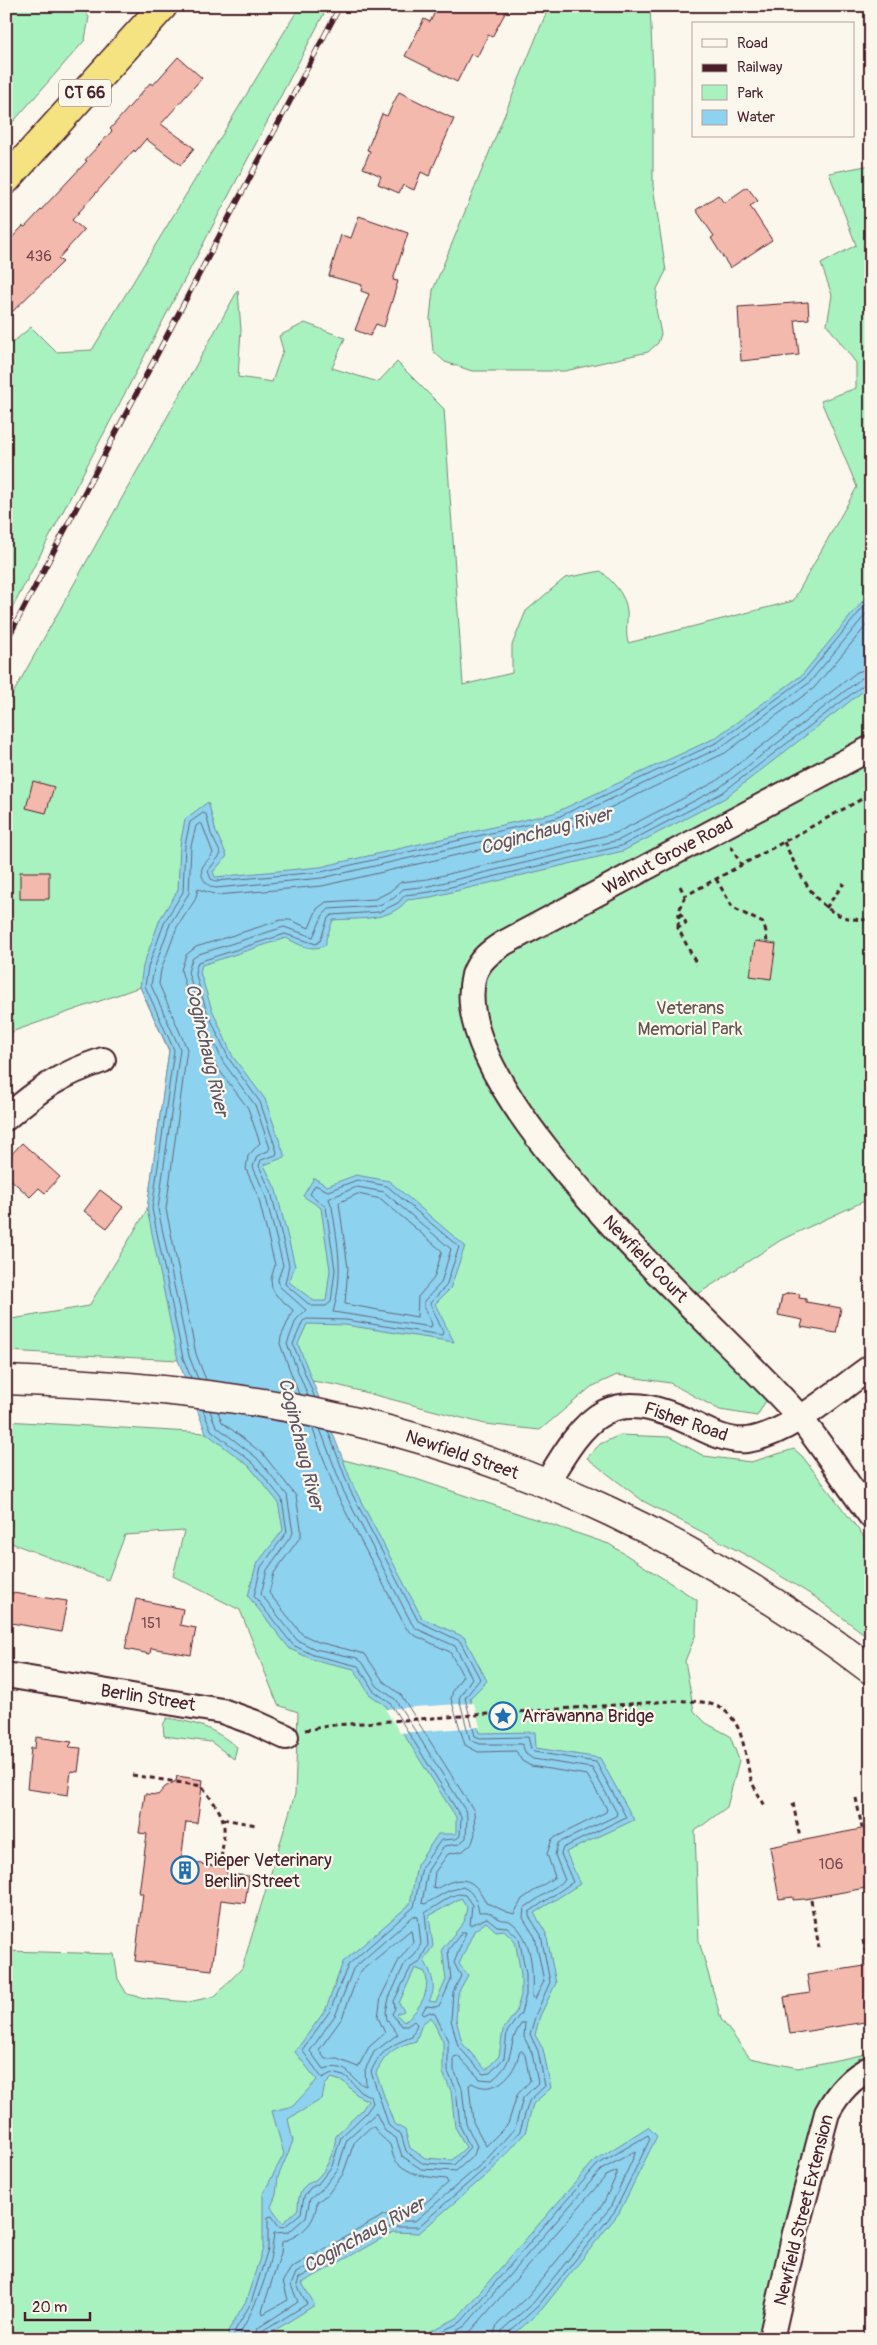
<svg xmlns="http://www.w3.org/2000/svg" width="877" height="2345" font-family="Pangolin,sans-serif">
  <rect width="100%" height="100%" fill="#fbf7ec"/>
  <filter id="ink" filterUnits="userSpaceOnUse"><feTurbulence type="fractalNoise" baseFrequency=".02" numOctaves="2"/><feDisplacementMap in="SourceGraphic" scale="10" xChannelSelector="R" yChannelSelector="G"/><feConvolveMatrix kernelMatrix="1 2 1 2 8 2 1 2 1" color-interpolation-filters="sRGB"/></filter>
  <g filter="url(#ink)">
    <!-- green -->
    <path fill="#a8f2c0" stroke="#798876" d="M6,6H80L89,17L85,40L6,130Z
      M300,6H328L6,620V348L31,327L56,352L92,350Z
      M549,6H650L653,74V186L666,271L657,289L656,309L661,334L658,343L648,352L565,371H472L445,362L433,351L430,318L433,290Z
      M871,165V1198L781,1240L695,1296L778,1380L757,1416L720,1410L670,1383L617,1375L591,1387L540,1430L485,1424L337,1385L178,1360L6,1351V1320L89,1306L147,1210L169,1051L140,987L14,1031L6,1040V706L238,290L241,330L238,377L272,382L283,350L279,336L305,323L345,338L332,368L378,382L397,362L444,409L463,685L512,673V645L526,611L565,578L601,571C612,581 626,595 627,611C628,623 625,630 628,643L793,601L857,487L821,401L856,388V363L827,325L832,295L821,264L856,245L829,173Z
      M6,1421L206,1433L286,1445L410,1477L609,1544L697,1600L696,1634L685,1661L694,1711L706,1723L730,1736L739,1760L727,1807L695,1831L699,1941L721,2019L750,2058L798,2068L871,2053V2057L834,2082L761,2339H6V1951L114,1954L118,1979L127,1994L145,1998L189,2002L215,1996L242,1968L295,1794L298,1712L278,1705L240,1610L173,1576L184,1531L125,1535L108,1580L6,1541Z
      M620,1435L669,1437L704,1456L751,1462L794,1449L802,1456L871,1546V1639L815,1597L748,1556L643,1501L587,1458L600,1444Z
      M167,1718C198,1723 211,1727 237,1747L234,1759L211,1742L164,1736L163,1725Z"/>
    <!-- water -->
    <path fill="#8dd2ee" stroke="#728aa0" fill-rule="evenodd" d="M871,591V685L725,798L623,851L431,897L407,900C390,922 358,918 333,920L326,939V945C311,952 300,945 286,938L202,965L200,972L211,1007L233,1057L265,1099L285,1157L264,1165L276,1190L295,1266L289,1282L314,1301H326L330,1270L321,1208L303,1196L314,1178L327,1186L356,1175L389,1181L465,1246L450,1289L435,1304L454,1342L345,1325L307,1324L298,1344L354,1488L422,1618L464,1637L487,1681L470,1698L479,1733L535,1732L536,1748L600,1758L634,1820L566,1852L580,1884L534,1913L546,1933L556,1983L540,2016L535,2035L543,2049L551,2088L533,2104L525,2133L492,2170L419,2233L393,2232L302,2283L315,2305L261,2339H229L228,2331L246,2301L263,2248V2194L284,2154L272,2111L293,2106L317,2080L295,2052L326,2009L343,1962L410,1904L417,1865L438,1834H456V1817L386,1706L369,1694L354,1669L311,1659L290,1649L248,1596L256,1565L283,1530L278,1502L249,1466L206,1433L178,1360L147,1209L169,1050L140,987L143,966L160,919L178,890L180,845L185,819L208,802L216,832L227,856L213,872L215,877L320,867L554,813L715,738L802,675ZM461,1898L467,1907L464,1922L442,1949L446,1980L436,2002L429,2001C438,1987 431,1973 424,1960L433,1946L429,1916ZM486,1922L496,1931L504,1930L515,1941L521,1974V1995L516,2012L503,2030L499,2056L486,2070L462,2043L456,2019L458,1993L468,1975L459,1964L474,1931ZM415,1968L425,1972C431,1992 420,2009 404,2022L396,2014L404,2011L399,2003ZM431,2017L443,2042V2073L451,2091L455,2127L466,2147L452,2160L425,2158L410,2148L405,2130L394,2124L376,2073C386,2052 395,2047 416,2041L422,2024ZM332,2078L344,2082L357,2095L368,2101L362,2110L336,2135C335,2150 327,2171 314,2181C312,2182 309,2183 307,2184C299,2191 298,2200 298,2209L283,2223L271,2207L276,2195L278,2177L293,2141L288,2119L322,2099L325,2085Z
      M648,2127L657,2136L619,2213L542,2309L509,2339H415L457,2318L594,2161Z"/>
    <!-- pier -->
    <path fill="#fbf7ec" d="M474,1703L480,1727L400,1733L385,1709Z"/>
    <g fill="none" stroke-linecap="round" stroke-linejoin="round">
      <!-- shore -->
      <path stroke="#656779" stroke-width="1" d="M357,1187L384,1192L451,1249L441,1283L424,1301V1308L432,1324L431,1327L333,1312C344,1274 338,1246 332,1207L329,1199Z
        M358,1194L381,1199L442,1251L434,1278L418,1297L417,1317L345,1304L348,1268L339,1203Z
        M191,1378L183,1358L152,1209L174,1050L145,986L148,967L165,921L183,892L185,845L190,822L203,813L206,814L211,834L221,854L208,871L211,879L216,881L321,872L556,818L718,742L805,678L871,598
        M198,1379L189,1356L158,1209L180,1049L151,985L154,969L170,924L189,893L191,846L196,826L200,823L202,824L213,853C211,858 206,861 203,866C198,876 207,887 216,888L322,878L558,824L721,747L809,683L871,608
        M206,1380L196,1354L166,1209L187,1049L159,984L161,970L177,927L195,900L198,889L217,895L322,886L561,831L725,753L814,688L871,620
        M299,1394L280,1344L281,1337L293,1310L276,1295L272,1288L271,1279L275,1265L258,1196L246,1169L248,1156L260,1143L248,1108L216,1066L193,1013L181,970L186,955L196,947L281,920H290L309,928L317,909L326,902L375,899L389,892L401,882L428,879L616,833L715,782L857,672L871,668
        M308,1396L287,1344L296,1320L306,1310L279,1286L278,1279L283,1265L265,1194L253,1167L257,1156L268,1151L270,1148L255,1105L223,1062L200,1011L188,972L192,959L199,954L284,927L313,937L323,915L329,909L377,906L394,898L403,889L429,886L619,840L719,788L862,678L871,675
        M315,1398L293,1344L303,1321L307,1319L346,1320L442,1335L443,1332L430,1303L446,1286L459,1247L387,1186L357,1180L328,1191L315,1185L310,1194L326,1207L335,1270L331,1302L326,1306H311L285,1284L289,1265L271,1192L259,1166L261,1160L276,1155L277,1152L260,1102L229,1059L206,1009L195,972L198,962L285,934L316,944L320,941L328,918L332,915L379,912L398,903L405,895L430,892L621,846L722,793L866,683L871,682
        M203,1410L211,1430L253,1463L282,1499L287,1532L261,1567L254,1596L293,1645L313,1655L358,1666L373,1690L390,1703L461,1817L460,1836L456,1839L441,1840L422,1867L414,1907L348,1965L330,2011L302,2050L322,2078L332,2073L347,2077L360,2091L371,2097L373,2103L366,2113L341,2137L332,2166L318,2184L310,2188L304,2197L301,2213L284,2227L279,2226L272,2216L268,2217V2249L251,2303L234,2332V2339
        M210,1411L216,1426L257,1458L287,1495L293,1533L267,1570L261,1594L297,1640L315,1649L357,1658L363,1663L377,1686L395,1699L465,1810L467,1817L466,1838L459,1844L444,1846L428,1870L422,1903L425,1904L448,1891L463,1887C474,1892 477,1902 479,1912C494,1911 489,1915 500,1919C504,1921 507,1919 511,1922C533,1938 533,1971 532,1997L535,1999L544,1981L535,1937L523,1918L524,1908L565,1880L555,1855L558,1843L616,1816L617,1813L592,1768L533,1759L526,1754L522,1744H480L470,1740L459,1698L472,1678L455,1646L417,1629L412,1624L344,1492L320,1429
        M218,1412L222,1422L263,1454L296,1496L301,1528V1536L274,1573L269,1593L302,1634L318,1642L365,1654L383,1681L401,1695L474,1811L475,1834L472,1843L463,1851L448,1854L435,1872L433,1888L436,1889C460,1875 474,1876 486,1903C496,1906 504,1912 514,1914L522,1899L555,1877L547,1854L552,1839L606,1812L607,1809L587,1775L531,1766L522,1761L516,1751L478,1752L465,1745L451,1699L453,1690L463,1676L450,1652L414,1635L406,1628L337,1495L312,1427
        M459,1894L465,1895L472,1905L470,1925L487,1918L497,1926L507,1927L519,1938L526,1974V1995L521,2013L507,2032L504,2058L490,2073L483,2074L458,2046L451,2020L453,1992L461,1976L454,1963L466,1932H462L448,1950L451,1980L440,2005L436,2007L426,2006L422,2013L424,2015L430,2012L435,2014L448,2041V2072L456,2089L460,2126L470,2147L454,2165L422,2163L406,2151L401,2134L389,2126L371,2072C379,2052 392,2044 412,2037L417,2024L414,2021L407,2026H402L392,2014L395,2008L394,2001L411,1967L419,1963L428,1945L425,1913L450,1897Z
        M414,1916L418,1917L421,1944L413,1957L405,1963L389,1998L386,2012L387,2020L398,2034L374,2052L365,2070L366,2086C348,2080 352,2062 323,2069L310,2051L336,2014L353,1969Z
        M411,1930L413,1942L399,1960L381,1997L378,2017L385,2033L369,2047L358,2067L337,2059H325L319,2050L342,2018L359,1973Z
        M522,2051L525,2055L530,2081L517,2095L508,2124L486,2146L473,2122L469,2085L472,2083C494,2097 516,2074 519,2053Z
        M371,2127H374C379,2137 386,2139 390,2145C392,2149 392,2155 395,2160C408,2176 428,2177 446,2179L448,2183L413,2214L384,2215L291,2268L283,2281L288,2300L263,2314L262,2311L281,2253L282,2242C303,2234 315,2224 317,2202L328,2194L343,2174L354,2143Z
        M240,2339V2333C258,2302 271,2269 274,2233L289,2232L306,2217L310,2199L323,2188L338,2169L347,2139L376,2113L385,2131L396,2138L402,2156L421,2169L456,2171L474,2155L477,2146L466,2124L462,2088L454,2070V2057L458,2056L480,2079L492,2080C518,2060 505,2045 522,2023H525L524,2037L532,2053L538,2083L523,2098L515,2128L484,2162L415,2221H389L296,2273L291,2285L298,2302L258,2328L253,2339
        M260,2339L262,2332L307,2304L297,2285L299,2278L391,2227H418L488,2166L520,2131L529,2101L545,2086L538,2051L530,2034L536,2014L550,1982L541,1935L529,1916V1912L573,1882L561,1854L563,1848L626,1817L596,1762L534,1752L531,1749L528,1737L480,1738L475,1736L465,1698L480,1679L460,1641L418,1621L350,1490L328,1431
        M426,2339L461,2322L597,2165L648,2135L650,2139L615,2211L538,2306L508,2333L506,2339
        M441,2339L465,2326L601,2170L635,2151V2154L610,2208L534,2302L503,2329L500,2339
        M458,2339L471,2331L606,2176L617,2171V2174L603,2204L528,2296L497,2325L492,2339"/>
    </g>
    <!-- building -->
    <path fill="#f3b9ad" stroke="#4a1f2b" d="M438,6H509L492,37L488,35L477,57L471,54L457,82L405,56L424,19L430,22Z
      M178,57L202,78L161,124L194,148L181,165L146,139L135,152L134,150L72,220L84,230L58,259L63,262L6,318V244L23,226L25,227L87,161L85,160L112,131L110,129L150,83L153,85Z
      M399,92L454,119L429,176L421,172L414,190L403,185L399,193L378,184L381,176L363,168L370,151L367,150L382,114L387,116Z
      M747,187L758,201L750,206L772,240L730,268L711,238L714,236L696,210L718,195L724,203Z
      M359,216L408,233L393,280L398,281L384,327L376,324L370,336L355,330L369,294L361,291L362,285L329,276L341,235L351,238Z
      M808,302L809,319L795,320L799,355L741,361L738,307Z
      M33,781L54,787L46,813L26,808Z
      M20,872H49V899H20Z
      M755,941L776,944L771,979L750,976Z
      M22,1143L60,1177L45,1193L39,1188L30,1197L6,1175V1160Z
      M100,1190L123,1207L107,1228L84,1211Z
      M789,1293L800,1294L799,1298L806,1299V1302L841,1308L836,1333L801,1327L803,1320L778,1315L782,1296Z
      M6,1592L67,1601L61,1632L6,1622Z
      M136,1599L183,1609L180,1625L196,1628L191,1655L151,1648L150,1654L125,1649Z
      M36,1737L72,1742L69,1747L81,1748L78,1772L71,1771L68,1795L27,1789L31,1748H35Z
      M177,1776L203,1780L197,1823L186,1822L181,1861L228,1868L227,1874L249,1876L245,1903L221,1900L212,1970L135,1961L143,1893H139L147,1834L139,1833L145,1794L158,1795L165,1787L176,1781Z
      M871,1827V1887L805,1899L793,1900V1897L779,1899L770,1847Z
      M871,1965V2021L790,2034L784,1997L810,1993L807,1975Z"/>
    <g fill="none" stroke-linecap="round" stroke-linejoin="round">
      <!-- street casing -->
      <g stroke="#4a1f2b" stroke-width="28">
        <path id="street" d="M871,748L504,943C491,951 479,960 474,975C442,1096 726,1330 800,1418C825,1449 847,1484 871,1516
          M6,1118C39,1089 61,1074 103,1060
          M546,1484C588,1413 610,1384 693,1424C709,1432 728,1442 747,1440C790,1434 836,1391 871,1367
          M6,1675L222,1711L253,1722L286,1737
          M771,2339L795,2233L827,2113C837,2094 852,2077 871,2068"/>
      </g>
      <!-- secondary casing -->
      <g stroke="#4a1f2b" stroke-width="31">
        <path id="secondary" d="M6,1380C112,1384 218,1392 321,1414C521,1456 709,1547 871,1670"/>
      </g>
      <!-- highway casing -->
      <g stroke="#4a1f2b" stroke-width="31">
        <path id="highway" d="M6,180L163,6"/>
      </g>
      <!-- path -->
      <path stroke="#4a1f2b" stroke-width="3" stroke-dasharray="5 4" stroke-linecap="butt" d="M784,842C802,878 821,926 871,919
        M731,846L741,865
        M716,879L733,908L763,923L766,932L767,943
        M680,886L685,896L871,794
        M685,896L679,911L686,923L678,928L697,965
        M826,908L844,883
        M678,927L679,911
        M305,1730L334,1725L672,1701C712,1700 735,1704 744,1747C747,1758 748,1771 752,1782C755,1790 761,1798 765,1806
        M132,1775L202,1786C226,1820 227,1817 221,1859
        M856,1798L862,1828
        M793,1803L800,1838
        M223,1819L256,1825
        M811,1900L819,1948
        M863,1940L868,1965"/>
      <!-- street -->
      <use href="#street" stroke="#fbf7ec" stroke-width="24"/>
      <!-- secondary -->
      <use href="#secondary" stroke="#fbf7ec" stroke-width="28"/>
      <!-- highway -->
      <use href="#highway" stroke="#f5e381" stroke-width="28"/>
      <!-- rail casing -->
      <g stroke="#4a1f2b" stroke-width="5.5">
        <path id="rail" d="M6,642L340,6"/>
      </g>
      <!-- rail -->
      <use href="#rail" stroke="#fbf7ec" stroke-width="4" stroke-dasharray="11" stroke-linecap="butt"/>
    </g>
  </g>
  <!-- icons -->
  <defs>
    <g id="sight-ring" transform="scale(1.4375)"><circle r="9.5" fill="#fbf7ec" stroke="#1f6fb2" stroke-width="1.5"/><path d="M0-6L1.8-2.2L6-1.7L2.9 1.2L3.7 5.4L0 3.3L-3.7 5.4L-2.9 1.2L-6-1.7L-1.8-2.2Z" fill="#1f6fb2"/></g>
    <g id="building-ring" transform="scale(1.4375)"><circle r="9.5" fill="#fbf7ec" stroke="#1f6fb2" stroke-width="1.5"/><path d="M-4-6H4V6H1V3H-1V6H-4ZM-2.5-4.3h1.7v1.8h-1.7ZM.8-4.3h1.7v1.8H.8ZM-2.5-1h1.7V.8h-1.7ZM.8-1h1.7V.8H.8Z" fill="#1f6fb2"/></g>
  </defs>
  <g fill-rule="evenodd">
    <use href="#sight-ring" x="503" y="1716"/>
    <use href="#building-ring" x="185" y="1870"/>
  </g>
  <g text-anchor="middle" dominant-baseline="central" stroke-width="4.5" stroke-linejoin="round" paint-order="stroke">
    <!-- number labels -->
    <g font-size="15" fill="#74464c">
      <text x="39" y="256">436</text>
      <text x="151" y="1623">151</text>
      <text x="831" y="1864">106</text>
    </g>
    <!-- shield labels -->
    <rect fill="#fbf7ec" stroke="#7f6065" stroke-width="1" x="59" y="79.5" width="52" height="27" rx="4"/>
    <g font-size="16" font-weight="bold" fill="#4a1f2b">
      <text x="85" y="93">CT 66</text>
    </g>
    <!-- street labels -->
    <g font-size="18" fill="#4a1f2b" stroke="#fbf7ec">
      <text transform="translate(668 856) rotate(-28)">Walnut Grove Road</text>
      <text transform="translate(645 1259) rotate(46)">Newfield Court</text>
      <text transform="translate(686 1422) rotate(19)">Fisher Road</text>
      <text transform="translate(462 1455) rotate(19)">Newfield Street</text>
      <text transform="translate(148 1698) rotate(9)">Berlin Street</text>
      <text transform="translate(804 2210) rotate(-76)">Newfield Street Extension</text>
    </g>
    <!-- park labels -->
    <g font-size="18" fill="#625450" stroke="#fbf7ec">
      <text x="690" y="1008">Veterans<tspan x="690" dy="21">Memorial Park</tspan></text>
    </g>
    <!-- poi labels -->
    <g font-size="18" fill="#4a1f2b" stroke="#fbf7ec" text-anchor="start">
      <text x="522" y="1716">Arrawanna Bridge</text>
      <text x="204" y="1860">Pieper Veterinary<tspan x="204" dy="21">Berlin Street</tspan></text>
    </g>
    <!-- water labels -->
    <g font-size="19" font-style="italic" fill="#5e5566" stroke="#fbf7ec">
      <text transform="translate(546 831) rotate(-15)">Coginchaug River</text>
      <text transform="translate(207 1050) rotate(77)">Coginchaug River</text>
      <text transform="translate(301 1444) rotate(76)">Coginchaug River</text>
      <text transform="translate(364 2235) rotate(-29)">Coginchaug River</text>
    </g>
  </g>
  <!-- margin -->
  <rect width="877" height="2345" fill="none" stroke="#fbf7ec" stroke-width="25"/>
  <rect x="12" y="12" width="852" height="2320" fill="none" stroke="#4a1f2b" stroke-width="2" filter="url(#ink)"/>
  <!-- legend -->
  <rect x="692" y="22" width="162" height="115" fill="#fbf7ec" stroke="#b4a19f"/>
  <rect x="702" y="39" width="25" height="8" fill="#fbf7ec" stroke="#b4a19f"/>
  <text x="737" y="48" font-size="15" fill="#4a1f2b">Road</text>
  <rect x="702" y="64" width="25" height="8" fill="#4a1f2b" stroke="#b4a19f"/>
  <text x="737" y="72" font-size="15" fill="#4a1f2b">Railway</text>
  <rect x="702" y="85" width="25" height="15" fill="#a8f2c0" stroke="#b4a19f"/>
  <text x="737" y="98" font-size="15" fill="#4a1f2b">Park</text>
  <rect x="702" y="110" width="25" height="15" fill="#8dd2ee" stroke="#b4a19f"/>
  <text x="737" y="122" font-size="15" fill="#4a1f2b">Water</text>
  <!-- scale -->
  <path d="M25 2312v8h65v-8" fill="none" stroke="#4a1f2b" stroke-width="2.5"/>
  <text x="32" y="2312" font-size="15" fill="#4a1f2b" stroke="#fbf7ec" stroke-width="4" paint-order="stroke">20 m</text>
</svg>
